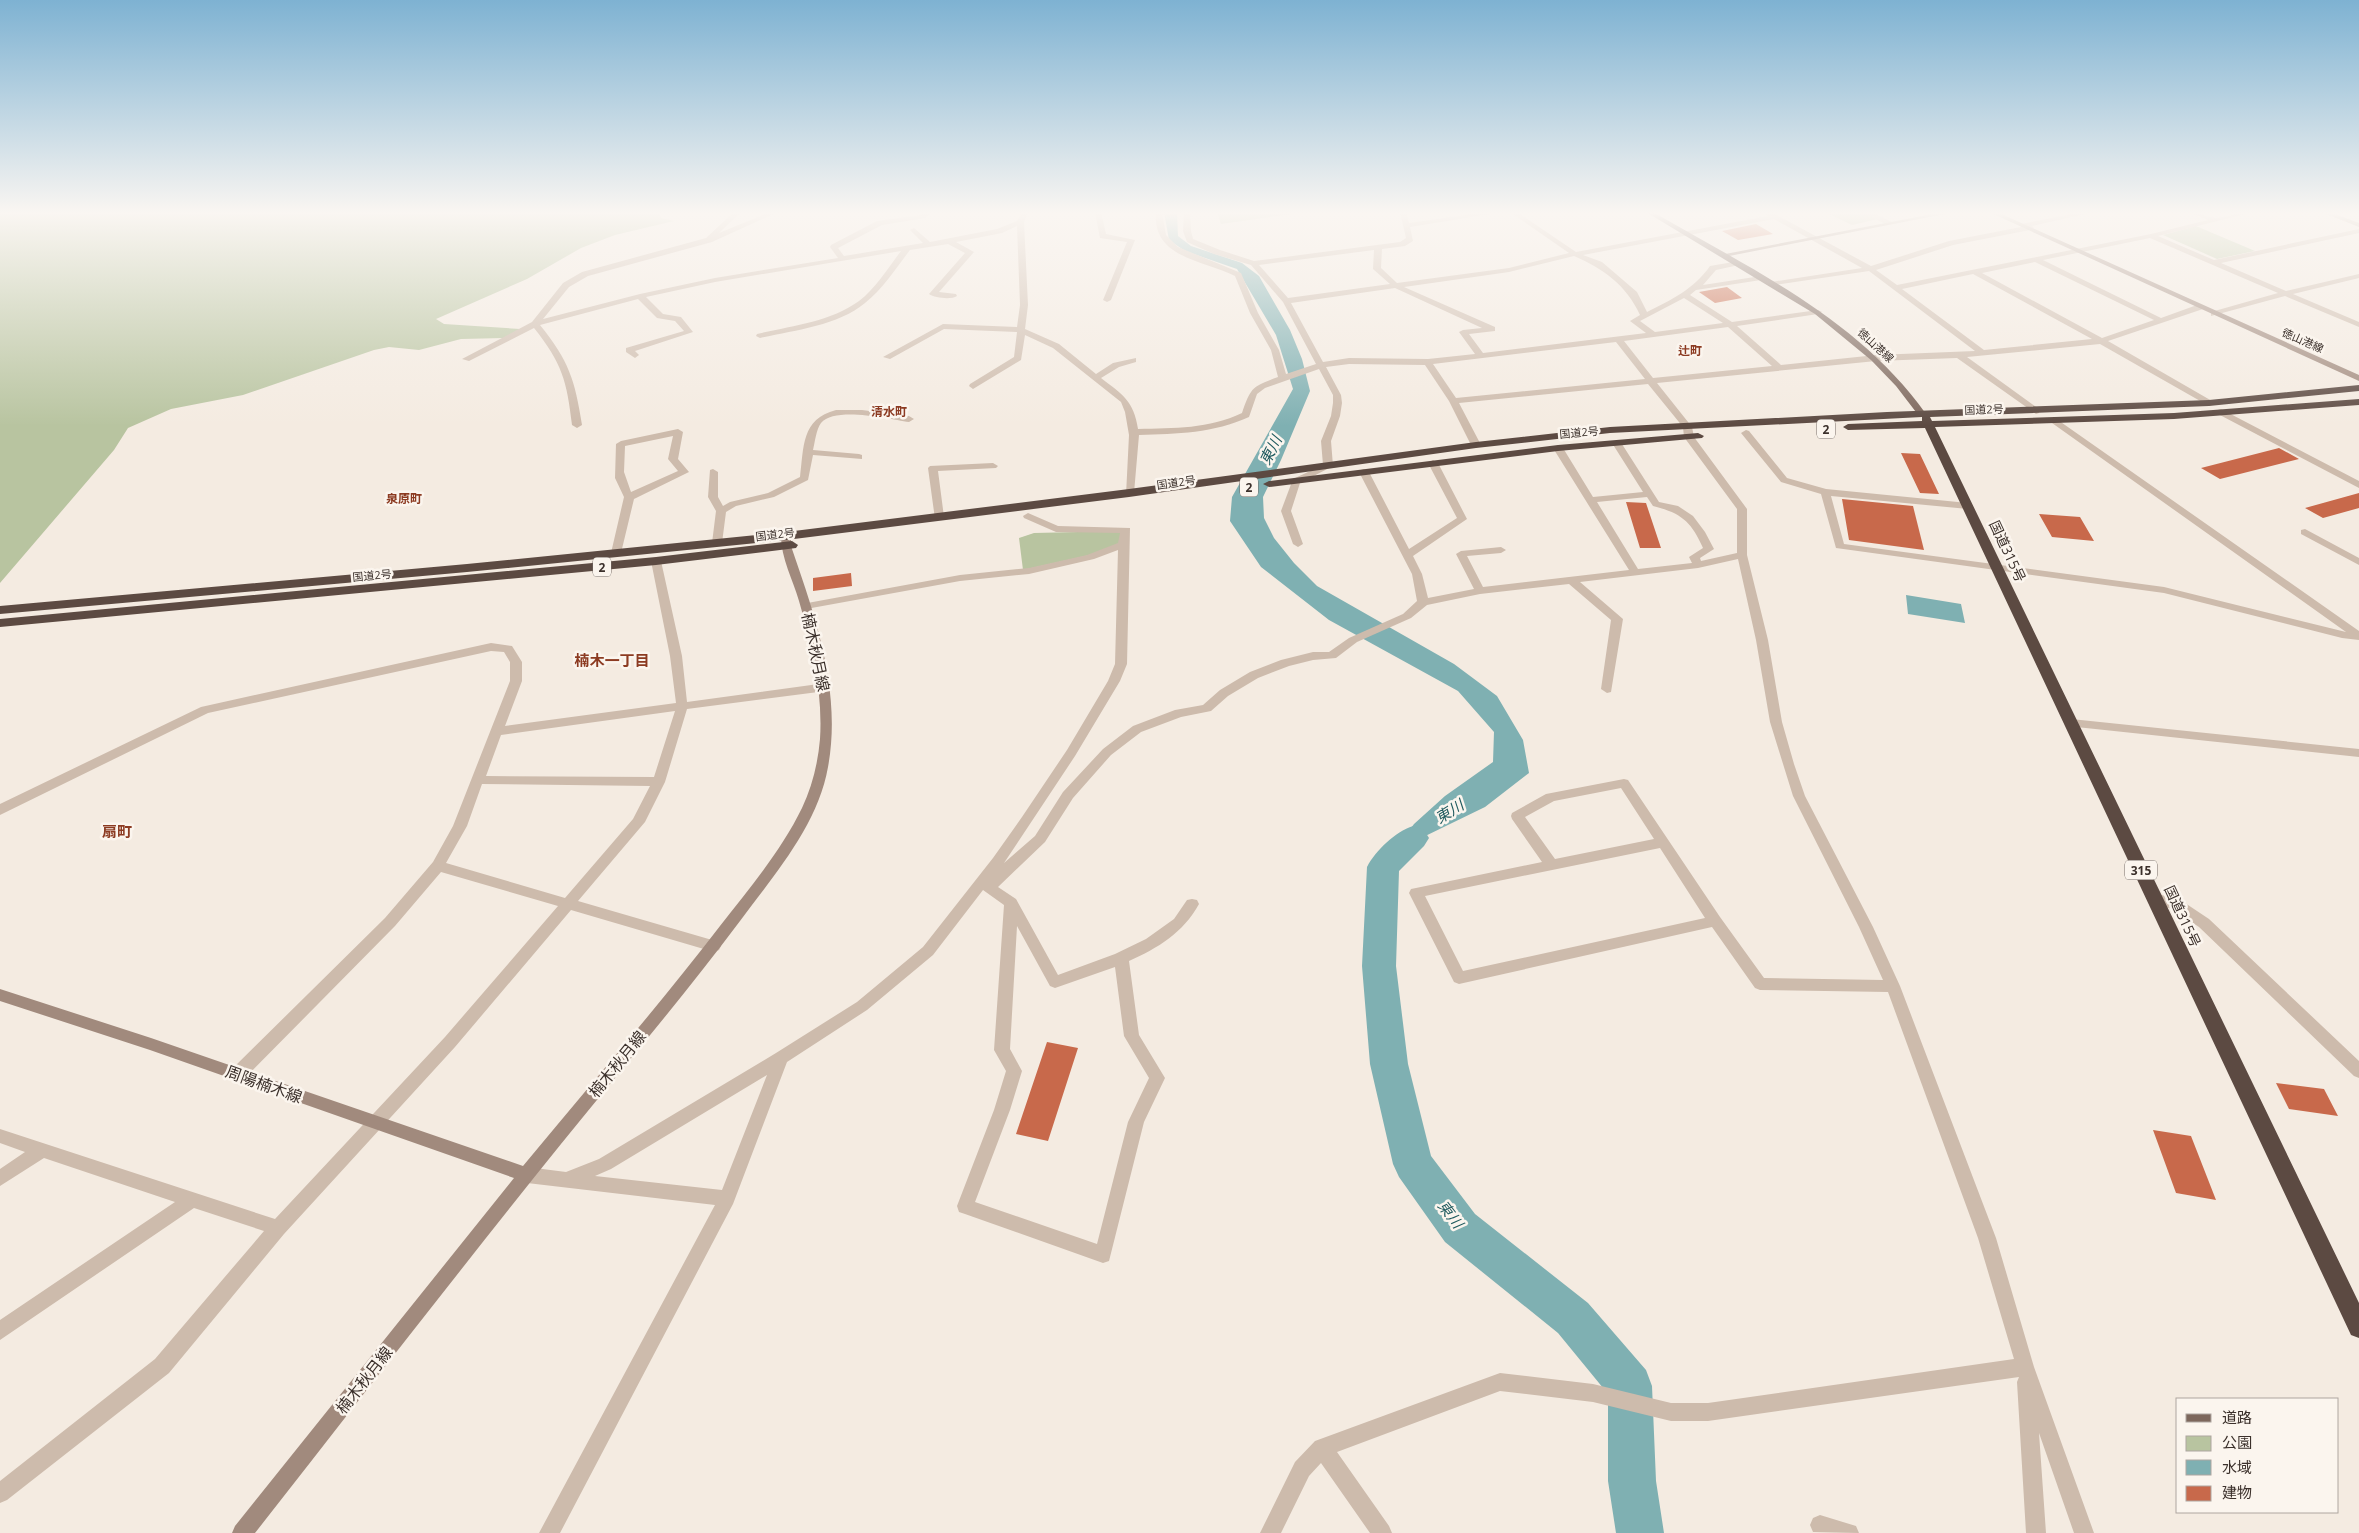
<svg xmlns="http://www.w3.org/2000/svg" width="2359" height="1533" font-family="'Open Sans','Noto Sans JP',sans-serif">
  <rect width="100%" height="100%" fill="#f4ebe1"/>
  <!-- green -->
  <path fill="#b8c4a0" d="M0,212H659L661,218L674,221L615,235L581,248L527,279L436,319L444,324L520,329L504,338L461,339L419,350L389,347L374,350L243,395L171,409L128,428L114,450L0,583Z
    M1217,212H1306L1221,224Z
    M1825,212H1862L1878,219L1852,225Z
    M2196,226L2255,251L2217,259L2163,235Z
    M1122,531L1120,544L1090,555L1023,570L1019,538L1034,533Z"/>
  <!-- water -->
  <path fill="#7fb0b2" d="M1164,212H1177L1178,236L1191,246L1242,263L1259,276L1290,330L1302,359L1310,391L1281,460L1263,497L1264,518L1274,538L1294,563L1317,586L1454,664L1497,696L1523,740L1529,773L1485,807L1415,841L1383,867L1414,824L1445,796L1493,762L1494,732L1458,691L1329,620L1261,567L1230,521L1232,497L1293,389L1276,335L1237,269L1185,251L1169,240Z
    M1906,595L1961,604L1965,623L1908,614Z"/>
  <g fill="none" stroke-linecap="round" stroke-linejoin="round">
    <!-- river -->
    <path fill="#7fb0b2" fill-rule="evenodd" d="M1413,826L1424,830L1429,838L1424,846L1399,871L1396,966L1408,1064L1431,1156L1475,1214L1588,1303L1646,1370L1652,1386L1656,1481L1664,1533H1616L1608,1481V1394L1558,1333L1445,1242L1399,1177L1393,1164L1370,1064L1362,966L1367,867C1376,850 1395,832 1413,826Z"/>
  </g>
  <!-- building -->
  <path fill="#c8694b" d="M1756,224L1773,234L1738,240L1722,231Z
    M1727,287L1742,298L1715,303L1699,292Z
    M2279,448L2299,459L2220,479L2201,468Z
    M1901,453L1920,454L1939,494L1920,493Z
    M2359,493V508L2323,518L2305,508Z
    M1842,499L1913,506L1924,550L1849,540Z
    M1626,502L1646,503L1661,548H1640Z
    M2039,514L2080,517L2094,541L2052,537Z
    M851,573L852,586L813,591V578Z
    M1047,1042L1078,1048L1048,1141L1016,1134Z
    M2276,1083L2324,1089L2338,1116L2289,1109Z
    M2153,1130L2191,1136L2216,1200L2176,1193Z"/>
  <g fill="none" stroke-linecap="round" stroke-linejoin="round">
    <!-- street -->
    <path fill="#cdbbac" fill-rule="evenodd" d="M734,212H741L719,233L770,212H778L712,242L588,276L569,287L543,319L640,294L715,278L838,258L830,247L831,245L877,221L921,215L926,212H933L925,218L882,225L838,248L844,256L923,243L910,230L914,228L930,242L997,229L1017,221L1022,212H1028L1024,222L1028,305L1025,329L1059,344L1096,374L1113,363L1136,358V362L1119,367L1101,378C1122,394 1134,401 1138,429C1174,428 1209,429 1242,413C1251,387 1252,387 1278,377L1271,350L1250,313L1235,276C1203,260 1152,258 1156,212H1162L1166,235L1178,247L1241,273L1258,313L1279,350L1286,374L1316,364L1283,302L1251,265L1214,254L1187,242L1183,231L1184,212H1190L1191,231L1193,239L1220,250L1254,261L1400,242L1406,238L1400,212H1406L1409,223L1487,212H1502L1410,227L1413,241L1405,246L1382,249L1381,268L1397,283L1509,268L1569,253L1510,212H1517L1576,252L1768,216L1765,213L1771,212L1871,266L1949,241L2021,227V224L2083,212H2094L2032,226L2034,228L2030,230L1953,245L1876,270L1897,285L2151,234L2208,220L2189,212C2198,212 2208,218 2217,218C2229,217 2241,211 2253,212L2158,236L2214,260L2359,229V233L2221,263L2286,291L2359,274V278L2293,294L2359,322V327L2285,296L2211,316V312L2278,293L2150,238L2043,260L2161,318L2197,305H2203V309L2108,341L2212,401V405L2209,406L2100,344L1967,357L2039,409V413L2036,414L1957,358L1876,361L1657,383L1692,427L1694,437L1747,509V555L1768,640L1782,722L1794,764L1805,796L1873,927L1900,986L1996,1238L2034,1367L2094,1533H2074L2039,1433L2046,1533H2026L2017,1382L2019,1377L1708,1421H1671L1593,1402L1500,1391L1337,1452L1389,1526L1392,1533H1370L1321,1463L1309,1476L1281,1533H1260L1295,1462L1315,1441L1500,1373L1593,1384L1671,1403H1708L2014,1359L1978,1238L1888,992L1760,990L1755,988L1712,927L1459,984L1454,982L1409,893L1411,889L1416,888L1542,862L1512,819L1511,816L1512,813L1546,794L1624,779L1628,780L1720,917L1764,978L1883,980L1859,927L1793,796L1770,722L1756,640L1738,559L1698,568L1580,582L1623,619L1611,692L1607,693L1601,689L1611,620L1569,584L1480,594L1427,605L1411,618L1357,642L1336,658L1313,660L1289,666L1258,678L1228,696L1211,711L1181,717L1141,732L1111,755L1073,798L1045,842L998,887L1016,899L1058,975L1115,954L1146,939L1174,919L1187,900L1192,899L1197,900L1199,904C1183,933 1158,948 1129,961L1139,1035L1165,1078L1144,1122L1109,1261L1103,1263L965,1214L959,1212L957,1206L994,1110L1006,1071L994,1050L1004,905L983,890L933,955L867,1010L787,1062L733,1204L560,1533H539L715,1205L527,1183L521,1180L519,1175L521,1170L527,1167L566,1172L599,1159L776,1053L857,1002L923,947L993,858L1022,817L1067,750L1108,681L1115,664L1118,550L1094,559L1029,574L960,581L806,609L802,608L801,606L802,604L960,575L1029,568L1087,555L1118,543L1120,533L1056,532L1024,518L1023,516L1028,513L1058,526L1130,528L1127,664L1120,681L1075,756L1004,863L1035,836L1063,792L1103,749L1133,726L1175,710L1203,705L1220,690L1250,672L1281,660L1313,652H1329L1349,638L1403,614L1417,601L1412,574L1359,472L1361,470L1364,469L1369,472L1409,549L1457,518L1428,463L1433,460L1438,463L1467,519L1413,556L1422,574L1428,598L1474,589L1456,554L1461,551L1501,547L1506,550L1501,553L1467,556L1483,587L1629,570L1553,448L1558,445L1563,448L1593,497L1643,492L1612,443L1614,441H1620L1659,502L1678,506L1693,516L1705,532L1714,549L1700,558L1701,561L1737,553V509L1684,437L1683,427L1648,384L1459,403L1481,445L1476,448L1471,445L1449,401L1425,365L1349,364L1326,367L1341,395L1342,403L1340,416L1331,441L1333,466L1300,483L1291,511L1303,544L1298,547L1293,544L1281,511L1293,479L1323,465L1321,441L1331,416L1333,403V395L1319,369L1265,388L1257,394L1249,417C1214,433 1177,434 1139,435L1134,493L1132,495H1126L1129,435L1125,412L1121,402L1053,348L1025,335L1021,360L973,389L969,386L970,384L1014,357L1017,332L944,329L890,359L883,357L943,324L1017,327L1020,305L1017,226L1002,233L956,242L974,252L939,292L956,294L957,296C951,300 935,298 929,294L965,253L948,244L910,250C896,268 883,289 865,303C837,326 795,330 760,338L756,336L757,334C791,326 830,322 859,301C876,288 888,268 901,251L715,282L646,297L663,314L681,317L693,332L635,351L639,355L635,358L626,352V348L684,331L675,321L657,318L638,299L540,325C569,361 575,380 582,425L577,428L572,425C567,381 562,363 534,328L469,361L462,359L532,322L563,283L582,272L706,238ZM1774,219L1862,268L1771,282H1768V286L1869,271L1975,351L1876,355L1781,365L1737,326L1818,314L1822,312L1818,310L1732,322L1690,295L1696,290L1761,280L1765,278L1761,276L1703,285L1716,270L1739,265V261L1710,266C1694,289 1671,300 1647,312L1637,292L1602,262L1583,255ZM1374,250L1373,269L1390,284L1288,298L1259,265ZM1574,256C1604,269 1626,285 1640,315L1630,321L1646,333L1483,353L1469,334L1495,331V327L1404,287L1509,272ZM2035,262L2154,320L2102,338L1982,273ZM1973,274L2092,339L1984,350L1902,289ZM1395,288L1482,328L1463,330L1459,332L1475,354L1428,359L1349,358L1323,362L1291,303ZM1684,298L1723,323L1655,332L1640,321ZM1728,327L1772,366L1653,378L1624,341ZM1616,342L1645,379L1456,398L1433,364ZM1647,497L1653,506C1681,513 1691,521 1703,548L1689,557L1692,563L1638,569L1597,502ZM1621,788L1654,839L1555,859L1525,817L1554,801ZM1660,848L1705,918L1463,971L1425,896ZM1017,926L1050,986L1055,988L1115,967L1124,1036L1149,1078L1128,1122L1097,1244L975,1202L1010,1110L1022,1071L1010,1049ZM767,1075L722,1190L595,1176L611,1169Z
      M1095,212H1101L1106,234L1135,240L1111,300L1107,302L1103,300L1127,242L1100,238Z
      M1863,212H1871L1894,223L1887,225Z
      M2221,409L2359,481V488L2218,414V410Z
      M836,410H862L909,416L914,419L909,422C889,419 835,406 821,423C816,430 815,442 813,450L859,454L862,455V459L813,455L808,480L774,497L736,506L726,512L722,543L717,546L713,545L712,543L716,511L708,497L710,470L713,469L718,472V497L723,506L730,502L768,493L800,477C804,447 801,419 836,410Z
      M2055,418L2359,631V640L2342,638L2164,593L1836,548L1821,494L1781,482L1741,433L1746,430L1749,431L1787,478L1826,489L1968,503L1973,506L1968,509L1831,496L1844,544L2164,587L2346,632L2052,423V419Z
      M678,429L683,432L678,459L689,472L634,499L621,553L616,556L612,555L611,553L624,497L615,478L616,444L621,441ZM673,436L668,459L678,471L631,492L624,472L625,446Z
      M993,463L998,466L996,468L938,471L944,517L939,520L935,519L928,468L930,466Z
      M2305,529L2359,558V565L2301,534V530Z
      M656,558L661,561L682,656L687,702L826,683L832,687L826,691L687,709L665,782L645,822L578,901L719,942L721,946L719,950L714,952L571,910L455,1047L284,1234L169,1373L7,1500L0,1503V1481L155,1359L264,1231L194,1208L0,1340V1320L175,1202L44,1158L0,1186V1169L25,1152L0,1143V1129L275,1219L445,1037L558,906L441,872L395,926L244,1079L238,1081L232,1079L230,1074L232,1069L385,918L433,862L453,826L510,681V662L504,652L491,651L208,713L0,815V804L201,707L491,643L512,646L522,662V681L505,726L676,703L670,656L651,561ZM675,711L654,777L486,776L501,735ZM482,784L650,786L633,819L565,898L446,863L467,826Z
      M2071,719L2359,749V757L2067,726L2065,723L2067,720Z
      M2155,893L2182,901L2209,919L2359,1061V1078L2354,1076L2199,927L2172,909L2150,902L2148,898L2150,894Z
      M1820,1515L1856,1526L1859,1533L1813,1532L1810,1525L1813,1518Z"/>
    <!-- secondary -->
    <path fill="#a18a7d" fill-rule="evenodd" d="M1943,212H1955L1724,257L1720,255Z
      M1989,212H1997L2359,375V381Z
      M2321,212H2329L2359,223V227Z
      M786,533L791,536V546C815,616 842,691 828,767C818,825 774,875 740,921C683,997 621,1070 561,1144C458,1272 357,1403 255,1533H232L235,1526L514,1178L150,1050L0,1001V989L151,1038L523,1166C589,1086 657,1008 720,926C749,889 781,851 802,808C812,787 818,763 820,739C823,692 812,646 799,601C793,580 781,558 781,536Z"/>
    <!-- primary -->
    <path fill="#7d675c" fill-rule="evenodd" d="M1646,212H1653C1751,269 1859,319 1926,414L1925,416H1919L1896,386L1871,360L1815,314Z"/>
    <!-- highway -->
    <path fill="#5c4a42" fill-rule="evenodd" d="M2359,385V391L2209,406L1930,417L1932,421L2174,413L2359,399V405L2174,419L1935,427L2359,1303V1338L2351,1335L1925,428L1848,430L1843,427L1848,424L1922,421V417L1610,433L1476,448L1129,497L786,540L467,572L0,614V606L467,564L786,532L1129,489L1476,442L1610,427L1887,412L2209,400Z
      M1698,433L1704,436L1702,438L1558,451L1269,487L1263,484L1269,481L1558,445Z
      M792,541L798,545L796,548L656,565L0,627V619L656,557Z"/>
  </g>
  <!-- sky -->
  <linearGradient id="sky" x2="0" y2="1"><stop stop-color="#7eb2d2"/><stop offset="0.5" stop-color="#faf6f2"/><stop offset="1" stop-color="#faf6f2" stop-opacity="0"/></linearGradient>
  <rect width="2359" height="426" fill="url(#sky)"/>
  <g text-anchor="middle" dominant-baseline="central" stroke-width="5" stroke-linejoin="round" paint-order="stroke">
    <!-- far-street labels -->
    <g font-size="11" fill="#3b302b" stroke="#fbf5ee">
      <text transform="translate(2303 340) rotate(24)">徳山港線</text>
      <text transform="translate(1876 345) rotate(42)">徳山港線</text>
      <text transform="translate(1984 409) rotate(-2)">国道2号</text>
      <text transform="translate(1579 432) rotate(-5)">国道2号</text>
      <text transform="translate(1176 482) rotate(-8)">国道2号</text>
      <text transform="translate(775 534) rotate(-7)">国道2号</text>
      <text transform="translate(372 575) rotate(-5)">国道2号</text>
    </g>
    <!-- far-neighbourhood labels -->
    <g font-size="12" font-weight="bold" fill="#8c3b22" stroke="#fbf5ee">
      <text x="1690" y="350">辻町</text>
      <text x="889" y="411">清水町</text>
      <text x="404" y="498">泉原町</text>
    </g>
    <!-- shield labels -->
    <g fill="#fbf5ee" stroke="#756b66" stroke-width="1">
      <rect x="1817" y="419.5" width="18" height="19" rx="4"/>
      <rect x="1240" y="477.5" width="18" height="19" rx="4"/>
      <rect x="593" y="557.5" width="18" height="19" rx="4"/>
      <rect x="2125" y="860.5" width="32" height="19" rx="4"/>
    </g>
    <g font-size="12" font-weight="bold" fill="#3b302b">
      <text x="1826" y="429">2</text>
      <text x="1249" y="487">2</text>
      <text x="602" y="567">2</text>
      <text x="2141" y="870">315</text>
    </g>
    <!-- street labels -->
    <g font-size="14" fill="#3b302b" stroke="#fbf5ee">
      <text transform="translate(2008 551) rotate(65)">国道315号</text>
      <text transform="translate(2183 916) rotate(65)">国道315号</text>
    </g>
    <!-- water labels -->
    <g font-size="15" font-style="italic" fill="#1f5a5e" stroke="#fbf5ee">
      <text transform="translate(1270 450) rotate(-64)">東川</text>
      <text transform="translate(1449 811) rotate(-32)">東川</text>
      <text transform="translate(1451 1214) rotate(52)">東川</text>
    </g>
    <!-- neighbourhood labels -->
    <g font-size="15" font-weight="bold" fill="#8c3b22" stroke="#fbf5ee">
      <text x="612" y="660">楠木一丁目</text>
      <text x="117" y="831">扇町</text>
    </g>
    <!-- near-street labels -->
    <g font-size="16" fill="#3b302b" stroke="#fbf5ee">
      <text transform="translate(816 652) rotate(78)">楠木秋月線</text>
      <text transform="translate(617 1064) rotate(-51)">楠木秋月線</text>
      <text transform="translate(264 1084) rotate(20)">周陽楠木線</text>
      <text transform="translate(364 1380) rotate(-52)">楠木秋月線</text>
    </g>
  </g>
  <!-- legend -->
  <rect x="2176" y="1398" width="162" height="115" fill="#fbf5ee" stroke="#aea6a0"/>
  <rect x="2186" y="1414" width="25" height="8" fill="#7d675c" stroke="#aea6a0"/>
  <text x="2222" y="1423" font-size="15" fill="#3b302b">道路</text>
  <rect x="2186" y="1436" width="25" height="15" fill="#b8c4a0" stroke="#aea6a0"/>
  <text x="2222" y="1448" font-size="15" fill="#3b302b">公園</text>
  <rect x="2186" y="1460" width="25" height="15" fill="#7fb0b2" stroke="#aea6a0"/>
  <text x="2222" y="1473" font-size="15" fill="#3b302b">水域</text>
  <rect x="2186" y="1486" width="25" height="15" fill="#c8694b" stroke="#aea6a0"/>
  <text x="2222" y="1498" font-size="15" fill="#3b302b">建物</text>
</svg>
